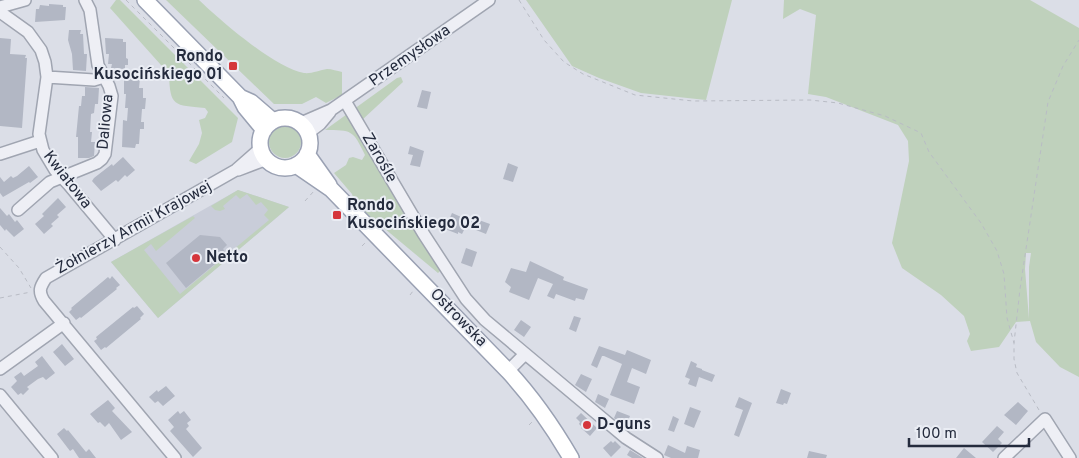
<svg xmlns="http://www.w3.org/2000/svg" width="1079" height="458" font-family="Overpass,sans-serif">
  <rect width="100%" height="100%" fill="#dbdee7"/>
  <!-- built -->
  <path fill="#c9cdd9" d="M238,190L289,207L158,318L111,262Z"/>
  <!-- green -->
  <path fill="#bfd1bc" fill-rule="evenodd" d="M116,0H120L238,118L232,142L196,164L189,161L199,144L202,133L199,120L205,118L208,112L205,108C174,105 170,107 169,74L110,8Z
    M166,0H199C221,21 275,68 304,73C311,74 320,70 327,69C332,69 337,71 342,72V95L326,103L316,97L302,104H274Z
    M526,0H732L706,100L641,93L599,78L572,66Z
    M784,0H1030L1079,28V377L1060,367L1036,342L1030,321L1016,322L999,347L971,351L967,341L970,334L964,316L941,295L902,268L892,243L909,161L908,141L898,125L826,97L808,94L816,15L800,9L783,19ZM1026,253H1031L1029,267V319L1025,269Z
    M401,77L403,82L362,120L443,268L438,273L355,204L352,194L334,173L346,165L349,158L353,157L362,160L365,155C353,130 352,130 325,130L397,78Z
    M269 142a16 16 0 1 1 32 0a16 16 0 1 1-32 0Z
    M238,190L289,207L158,318L111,262L195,215L193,216L195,218L156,251L151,244L144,250L180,294L269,220L264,215L268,210L261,202L256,205L247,194L240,199L236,195L223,206L225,209L220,211L215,210L211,206Z"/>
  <!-- building -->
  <path fill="#b2b7c4" d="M49,4L63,5V7H66L65,20L35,22L36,9H39L40,5L49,6Z
    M69,30H81L80,34H83L84,54H87L86,71L73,70L72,54L68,40Z
    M0,38L11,39L10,54L26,55L25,58H27L22,128L0,126Z
    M105,38L123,39V42H126V58L128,59V65H125V69L111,68L112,64H108L109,54H106Z
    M124,77L140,78L139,88H143V98H146L145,109H142L141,122H144V129H140L139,144H136L135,148L122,147L123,120L127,121L128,108H125L126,94H124Z
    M85,87L99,88L98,104H95L94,113L91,114L90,132H92L91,142H95L94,156L89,158H78V137H76L79,106H81L82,96H85Z
    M422,90L431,92L427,109L417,107Z
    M410,146L424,151L420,167L410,165L413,155L408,154Z
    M123,157L135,170L127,177L125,175L118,182L116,180L101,191L92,181L94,178L112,164L113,166Z
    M508,163L518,167L513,182L503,179Z
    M29,166L38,177L30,183L29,182L3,197L0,193V177L4,182L11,176L13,178L17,176Z
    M58,198L66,207L57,215L59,217L51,224L53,226L44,234L35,224L44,216L42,214Z
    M0,208L7,216L9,214L15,222L17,220L24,229L14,237L6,229L5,231L0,225Z
    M452,213L475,223L476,219L490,224L486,234L466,226L462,234L458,232V234L445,229Z
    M200,235L220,237L227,245L223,249L227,254L186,288L166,263Z
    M466,248L477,252L472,267L461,263Z
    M530,261L564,277L563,280L588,289L584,300L576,298L575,301L556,294L554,299L547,296L553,284L538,278L529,300L509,292L511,287L505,282L511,268L526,272Z
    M112,276L120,285L116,288L117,289L81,318L80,317L76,320L69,312L72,309L71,308L108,277L110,279Z
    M137,306L144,314L140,318L141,319L106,348L105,347L101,350L94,341L97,339L96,337L133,307L134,308Z
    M574,316L581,318L576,332L569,329Z
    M521,320L531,327L524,337L514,330Z
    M62,344L74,359L65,366L53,352Z
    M599,346L625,355L627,350L651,360L646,374L632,368L627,382L640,387L634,404L610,395L622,364L604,356H602L597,368L591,365Z
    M42,356L55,373L46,380L43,377L38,379L27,387L29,389L23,395L21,393L18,395L11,387L17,381L14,377L21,372L24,376L38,366L35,362Z
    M691,361L697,364L696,367L702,369V370L715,375L712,382L699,377L696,387L688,384L690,379L685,377Z
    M581,374L592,379L586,392L575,385Z
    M166,386L175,396L163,406L158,401L155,403L149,397L157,390L158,392Z
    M781,389L791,393L787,404L784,403L783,405L776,403Z
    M598,394L609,399L605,408L595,402Z
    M739,397L752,403L739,437L734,435L743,410L735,407Z
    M108,400L115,408L112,411L132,432L121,440L109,423L105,427L100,422L98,423L90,414Z
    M1018,402L1028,411L1016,425L1004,415Z
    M690,407L701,411L694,428L684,424Z
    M178,411L180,414L184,411L191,420L187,423L189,426L186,429L202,448L193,457L170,431L174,427L168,420Z
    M617,411L630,416L625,428L614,418Z
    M581,413L597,428L590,436L581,428L582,427L579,424L580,422L576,418Z
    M673,416L679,419L674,432L668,430Z
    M997,426L1004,432L998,439L1002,443L993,452L982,442Z
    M64,428L67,431L68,430L86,452L89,449L96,458H79L73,449L70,451L57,434Z
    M611,441L613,443L615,441L621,447L611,457L603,448Z
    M668,445L685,453L687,446L700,450L698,458H671L664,455Z
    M964,448L976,458H956Z
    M630,450L643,458H632L627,455Z
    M809,451L827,455L826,458H807Z"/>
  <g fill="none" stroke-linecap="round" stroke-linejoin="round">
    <!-- minor casing -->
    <g stroke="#a0a5b1" stroke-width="14">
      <path id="minor" d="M0,7L25,0
        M0,12L28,32L41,50L45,62L47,77L39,134L43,150L55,170L69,185L115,240
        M47,77L94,80L104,77
        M345,101L423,233L466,299L485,320L602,418L626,438L657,458
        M301,123L331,110L489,0
        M308,133L320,124L330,112
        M0,154L40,141
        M238,170L267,159
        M18,210L50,182L97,163L102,159L105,154L112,96L109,86L98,65L90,10L85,0
        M0,369L64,323
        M508,371L525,354
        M0,395L52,458
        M175,458L44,301C38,291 40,287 46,278L236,170L261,148
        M1004,458L1045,419L1070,458"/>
    </g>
    <!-- major casing -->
    <g stroke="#9aa1b3" stroke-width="18">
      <path id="major" d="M145,0L240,97L245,107L264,130
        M242,98L251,102L273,121
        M260 143a25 25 0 1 1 50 0a25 25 0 1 1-50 0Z
        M307,154L329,185
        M296,165L331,189L508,371C533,398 553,427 571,458"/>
    </g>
    <!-- path -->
    <path stroke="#b9bcc5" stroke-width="1" stroke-dasharray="4 4" stroke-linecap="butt" d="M126,0L224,98
      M519,0L544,40L564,62L583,74L635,95L693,101L810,100L838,103L885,116L921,133L929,152L981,223L997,251L1004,274L1007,318L1014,343
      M305,201L314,191
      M362,246L367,241
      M0,247L19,268L31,288
      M410,295L413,291
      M0,298L31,292
      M1039,410L1017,373L1014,359V343L1020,289L1048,102L1063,66L1079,40
      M529,425L534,420"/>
    <!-- minor -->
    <use href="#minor" stroke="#eeeff5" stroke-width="11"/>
    <!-- major -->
    <use href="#major" stroke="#fff" stroke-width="15"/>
  </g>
  <!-- markers -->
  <g fill="#d5363c" stroke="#eaedf4" stroke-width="2">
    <rect x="228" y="61" width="10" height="10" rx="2.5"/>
    <rect x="332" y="210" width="10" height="10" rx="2.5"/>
    <circle cx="196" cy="258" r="5"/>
    <circle cx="587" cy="425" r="5"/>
  </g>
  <g text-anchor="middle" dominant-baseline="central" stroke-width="4" stroke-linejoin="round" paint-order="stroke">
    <!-- street labels -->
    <g font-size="16" fill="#242b3d" stroke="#eaedf4">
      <text transform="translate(410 56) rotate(-35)">Przemysłowa</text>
      <text transform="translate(106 122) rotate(-85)">Daliowa</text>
      <text transform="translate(379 158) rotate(60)">Zarośle</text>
      <text transform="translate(67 180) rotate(52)">Kwiatowa</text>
      <text transform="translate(134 228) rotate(-29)">Żołnierzy Armii Krajowej</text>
      <text transform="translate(458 318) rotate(46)">Ostrowska</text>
    </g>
    <!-- poi labels -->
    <g font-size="16" font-weight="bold" fill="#242b3d" stroke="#eaedf4" text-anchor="start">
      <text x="223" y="57" text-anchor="end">Rondo<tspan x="223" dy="18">Kusocińskiego 01</tspan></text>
      <text x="347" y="206">Rondo<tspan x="347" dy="18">Kusocińskiego 02</tspan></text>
      <text x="206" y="258">Netto</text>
      <text x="597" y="425">D-guns</text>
    </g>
  </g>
  <!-- scale -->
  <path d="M909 438v8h120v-8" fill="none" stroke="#242b3d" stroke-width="2.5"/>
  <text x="916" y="438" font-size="15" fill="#242b3d" stroke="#eaedf4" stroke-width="4" paint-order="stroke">100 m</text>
</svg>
